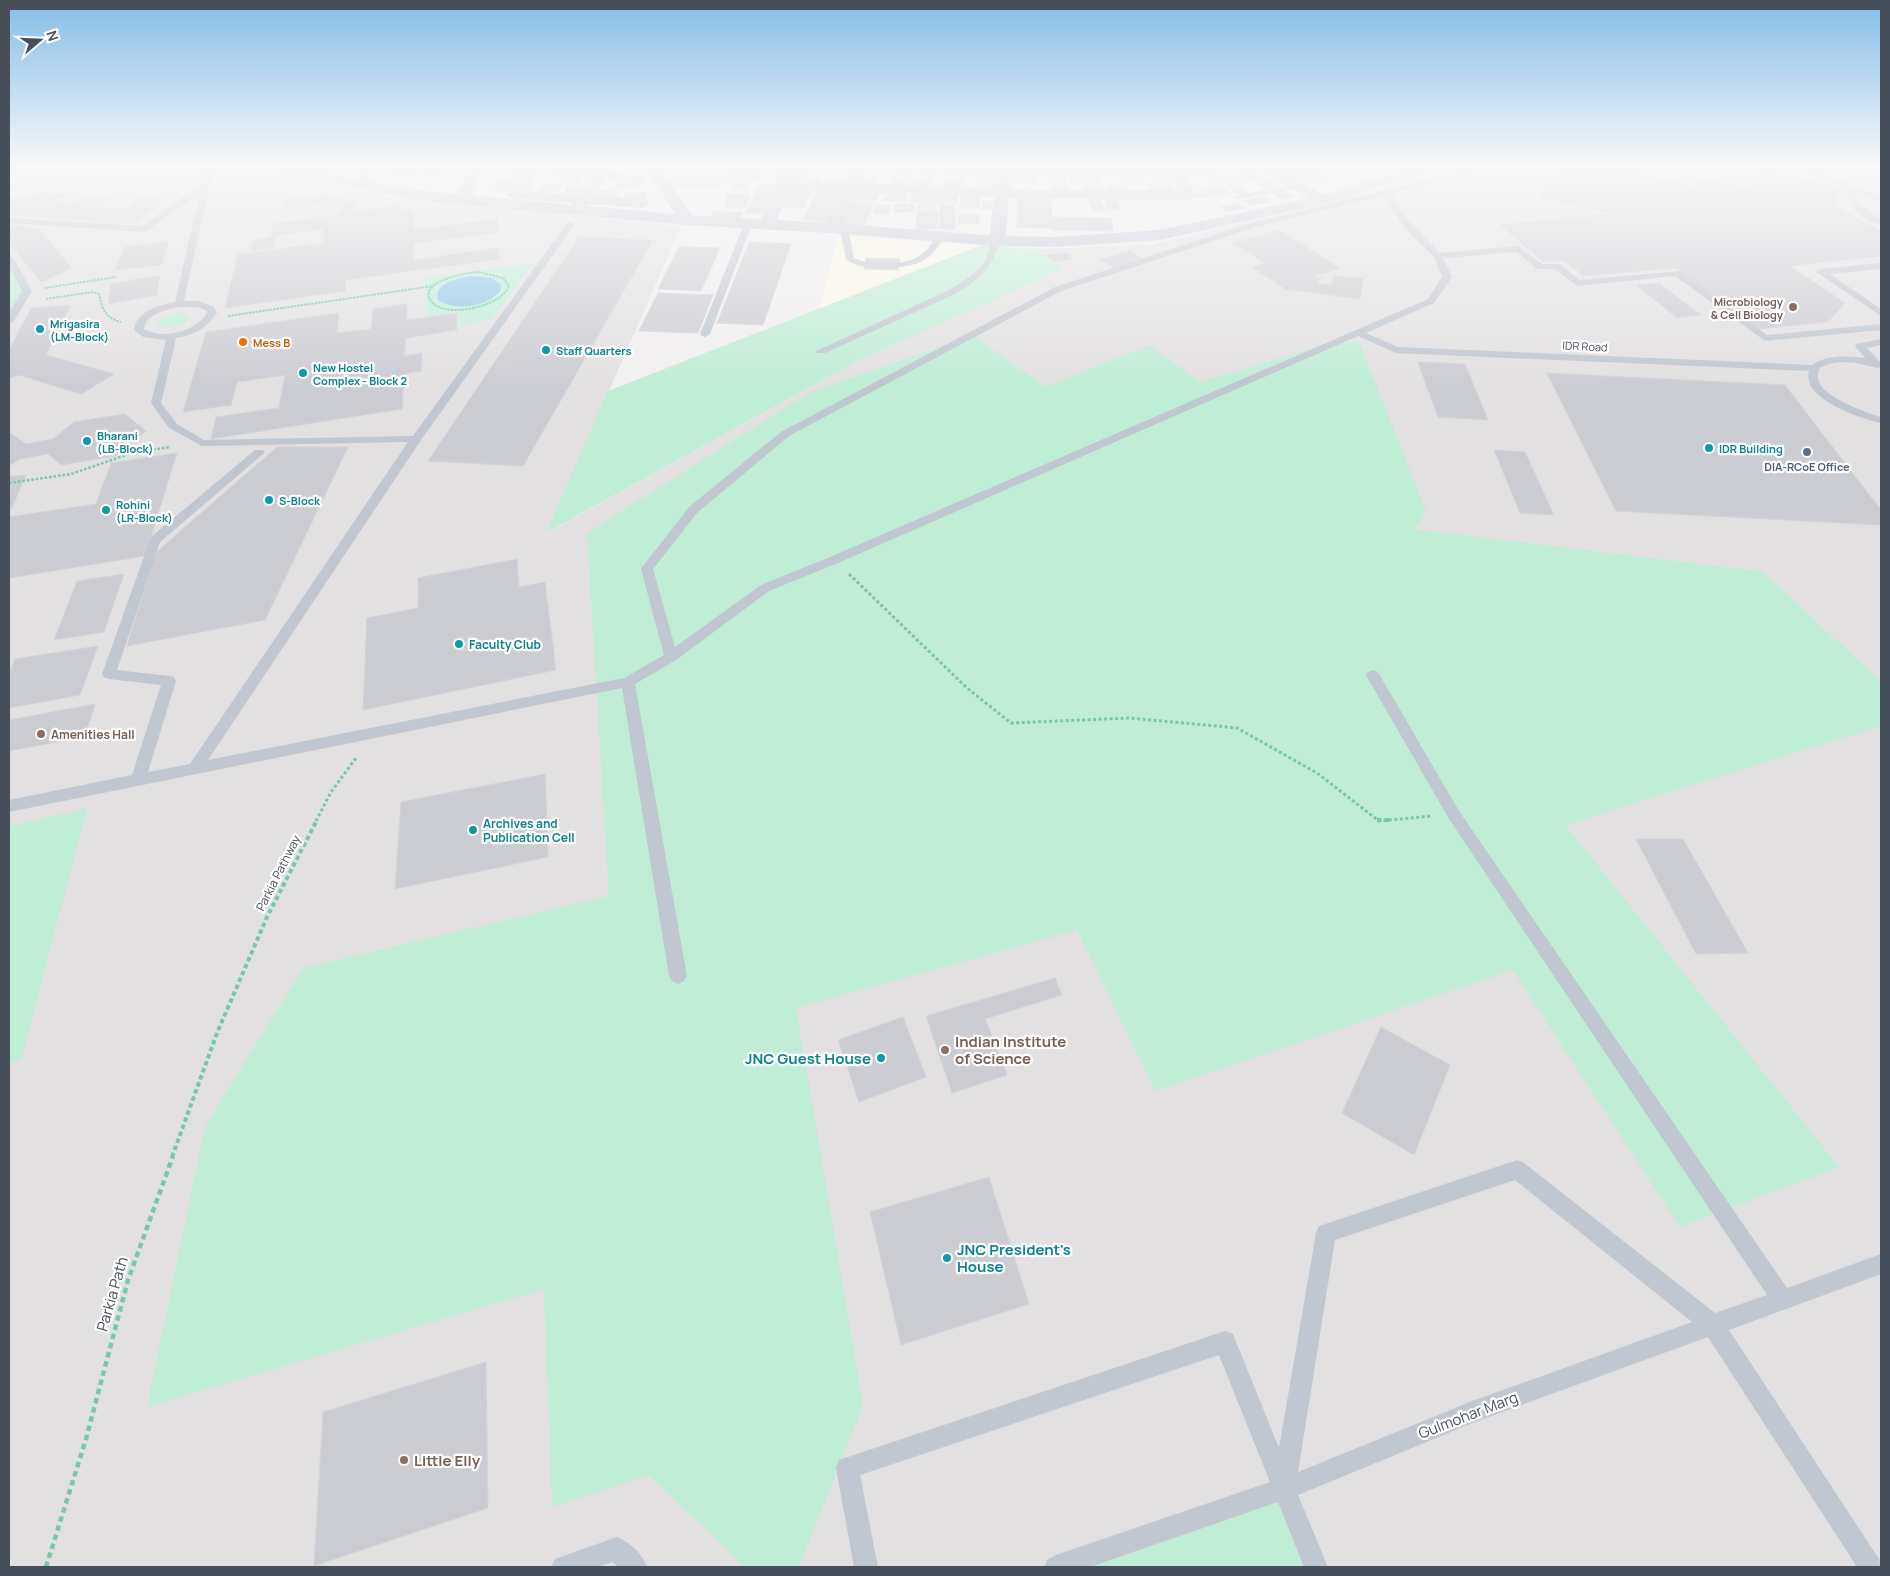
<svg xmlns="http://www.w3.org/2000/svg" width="1890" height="1576" font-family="Manrope,sans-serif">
  <rect width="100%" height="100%" fill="#f1efef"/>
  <!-- commercial -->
  <path fill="#fbf8e9" d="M838,236L982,245L819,309Z"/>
  <!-- education -->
  <path fill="#e2e0e0" d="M9,165H224L393,197L681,226L547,533L855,362L1062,269L1032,249L1151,245L1379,190L1462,165H1881V1567H9Z
    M286,165H354L348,176Z"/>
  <!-- green -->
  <path fill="#bfedd6" d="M982,245L1032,249L1063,269L855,362L546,533L608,391Z
    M534,263L492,319L460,326L459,311L426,316L425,278Z
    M9,267L22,291L9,315Z
    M175,313H187L190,319C181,326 170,329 159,326L157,323L160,319Z
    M973,335L1045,387L1149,345L1200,382L1327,344L1359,342L1426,511L1414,529L1763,572L1881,682V726L1565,825L1839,1167L1680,1227L1513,970L1155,1091L1077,930L796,1008L863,1405L799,1567H745L649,1475L552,1507L544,1289L147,1407L205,1127L303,968L609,896L587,533L809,393Z
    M87,809L21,1060L9,1063V826Z
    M1284,1489L1316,1567H1066Z"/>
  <!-- water -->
  <path fill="#8ecae8" d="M472,276L492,278L501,285V290C488,307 455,312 438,300C433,282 460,278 472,276Z"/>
  <!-- building -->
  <path fill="#cccdd3" stroke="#d3d4da" d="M479,165H523L522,169L477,171Z
    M663,165H727L725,171L661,170Z
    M730,165H744L738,179H724Z
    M748,165H768L759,180L740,179Z
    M793,165H811L805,183H787Z
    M814,165H823L819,183H810Z
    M826,165H840V172H826Z
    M1287,165H1305L1328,178L1305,184L1276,168Z
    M1338,165H1371L1379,169L1359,175Z
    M1564,165H1602L1693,186L1699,177L1753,189L1763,170L1841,187L1835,205L1881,232V256L1790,266L1845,303L1828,322L1758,329L1676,268L1584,276L1564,260L1543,262L1500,225L1613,214L1538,196Z
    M444,166L443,170L421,172L422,167Z
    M415,168L411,176L390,177L395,169Z
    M1251,168L1265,178L1246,181L1232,171Z
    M918,169H933V176H918Z
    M893,170H911L910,177H892Z
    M944,170L968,171L966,177L942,176Z
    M442,172L441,175L412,178L413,174Z
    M510,172H536L533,178H507Z
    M978,172H995L994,181H977Z
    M1050,172L1065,173V183H1050Z
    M1167,172L1177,183L1169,184L1166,180L1158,181L1152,174Z
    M1139,173L1145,181L1125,182L1120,175Z
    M1232,173L1242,181L1226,183L1216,175Z
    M1068,174H1079L1081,182H1070Z
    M1210,174L1219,181L1211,182L1202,175Z
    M671,175H723L720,186L667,185Z
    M1012,175H1035V182H1013Z
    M1084,175H1101V183H1084Z
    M582,176L580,182L560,183L561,177Z
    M862,176L876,177L873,185H860Z
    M892,178L910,179L909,188H891Z
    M496,179H530L532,190H496Z
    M914,179H932L931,188H913Z
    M944,180H964V189H943Z
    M1271,180L1281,188L1266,190L1256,182Z
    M730,181H750L747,191L733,188Z
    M978,181L998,182L997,191L977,190Z
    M1165,182L1175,191L1157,194L1147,185Z
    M617,183H640L638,188L616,189Z
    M561,184L558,191L539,192L542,185Z
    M760,184L781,185L769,214L746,213Z
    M1082,184L1104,185L1105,193L1083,192Z
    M1052,185H1066L1065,193L1051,192Z
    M1108,185H1128L1130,193H1109Z
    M1238,185L1249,194L1237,195L1227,186Z
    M588,186L585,195H564L567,187Z
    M1223,186L1231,194L1196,198L1190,193L1209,190L1206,188Z
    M789,187L814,188L809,198L784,196Z
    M818,189L845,190L831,222L803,220Z
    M853,189L881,191L876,201L848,199Z
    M601,190L619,191L614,200L595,199Z
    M1285,191L1294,197L1281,199L1273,194Z
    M39,192L68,194L56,201L75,203L83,197L110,199L98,207L124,209L139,198L166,200L132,224L9,215V198L27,200Z
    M647,192L646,200L625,202L626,193Z
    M888,192L909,193L905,202L883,201Z
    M913,193L947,195L945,204L910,202Z
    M728,194H750L746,208H724Z
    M328,195V198L342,197L341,202L357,200L356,211L401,205V212L413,210V230L497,219L499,232L414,243V260L498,248L499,259L346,280L345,291L225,308L238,254L323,243L325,229L271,236L273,224L340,215L341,207L325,209V204L284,209L285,200Z
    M948,195H958L957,203H948Z
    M961,196H980L979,208H960Z
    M1017,197H1051L1052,228L1017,227Z
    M1265,197L1271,202L1249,205L1243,200Z
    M783,198L807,199L803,208L779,207Z
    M1100,198L1105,211H1094L1088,199Z
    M1117,198L1120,209L1108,210L1105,199Z
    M850,201L874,203L863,228L839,226Z
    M984,201H992L990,209H982Z
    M896,203L916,205L914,209L894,207Z
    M1239,203L1246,208L1227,212L1220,207Z
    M919,204L937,205L936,209L918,208Z
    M875,205H891L889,214H873Z
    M940,205H955V229H939Z
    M894,209H914L913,212H894Z
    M713,211L743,212L740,220H710Z
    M917,211H938L937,229H916Z
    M959,214L979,215L978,224H959Z
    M1052,217L1111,218L1113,231L1053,230Z
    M9,224L39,230L72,268L41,282L9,243Z
    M1279,230L1340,268L1313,276L1321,278L1317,283L1332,285L1334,275L1363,279L1360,299L1285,289L1252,267L1264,263L1233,243Z
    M275,237L273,248L251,251L253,240Z
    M579,237L653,240L523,466L428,461Z
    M169,241L161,265L115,270L125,247Z
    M749,242L791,244L763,325L717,323Z
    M679,247L720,248L701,291L658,289Z
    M1129,251L1141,258L1113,268L1101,260Z
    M1067,253L1072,259L1054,262L1045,255Z
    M866,258L900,259L898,270L864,269Z
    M160,275L157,295L108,304L111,284Z
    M1659,283L1701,315L1677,318L1636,285Z
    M658,293L713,295L698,333L639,331Z
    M407,304V320L457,313V330L406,338L404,356L422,353L421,371L404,374L402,409L211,439L216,417L279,408L285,375L237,382L231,405L183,412L206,332L339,313L337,333L371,329L373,309Z
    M71,305L46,355L114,374L81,394L19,375L9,379V350L31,308Z
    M1418,362L1465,364L1488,420L1438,417Z
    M1547,373L1785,385L1881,510V525L1616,511Z
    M125,414L146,431L115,456L61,465L48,454L20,459L9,466V432L26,444L53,439L74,422Z
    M277,447H348L265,620L127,646L155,553Z
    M1494,450L1525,452L1554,515L1520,513Z
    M177,453L145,556L9,578V517L96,504L111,463Z
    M26,475L9,514V477Z
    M517,559L519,587L545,582L556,670L363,710L367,618L418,608V578Z
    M124,574L104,632L54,640L77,581Z
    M98,646L80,695L9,708V675L15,659Z
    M95,704L85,737L9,751V720Z
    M545,774L548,857L395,889L401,802Z
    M1636,839H1683L1748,953L1696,954Z
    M1055,978L1062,995L985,1019L1007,1075L952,1093L926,1016Z
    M903,1017L926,1077L859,1102L838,1040Z
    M1381,1027L1450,1065L1414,1155L1342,1113Z
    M989,1177L1029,1304L901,1345L870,1212Z
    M486,1362L488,1508L314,1566L323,1412Z"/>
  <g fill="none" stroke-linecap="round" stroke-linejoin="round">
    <!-- path-far4 -->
    <path stroke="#78c9ac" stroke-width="2" stroke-dasharray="2.5 1" stroke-linecap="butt" d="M479,272L503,278L509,286C501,306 454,316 437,306C433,304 431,301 429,298C424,279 467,273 479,272Z
      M45,288L116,277
      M46,299L92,292L99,294C102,309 105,318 121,322
      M228,316L433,286"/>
    <!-- path-far3 -->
    <path stroke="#78c9ac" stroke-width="2.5" stroke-dasharray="2.5 2" stroke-linecap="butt" d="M9,483L71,474L135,452L171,447"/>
    <!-- path-far2 -->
    <path stroke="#78c9ac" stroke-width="3" stroke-dasharray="3 2.5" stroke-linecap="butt" d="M849,574L967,688L1011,723L1130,718L1237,728L1317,773L1379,821L1431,816
      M316,821L331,792L356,758"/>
    <!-- path-far1 -->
    <path stroke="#78c9ac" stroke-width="4" stroke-dasharray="4.5 3" stroke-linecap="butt" d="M1377,820H1392
      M172,1157L217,1033L267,917L317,820"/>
    <!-- path -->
    <path stroke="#78c9ac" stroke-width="4.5" stroke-dasharray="5.5 4" stroke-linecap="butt" d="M46,1567L86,1439L128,1280L173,1156"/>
    <!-- service -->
    <path fill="#c0c7d0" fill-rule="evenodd" d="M9,165H18L9,170Z
      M188,165H204L213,169L184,301H199L214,307L217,313C207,328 194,335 176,338L161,403L177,424L204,440L413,436L568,222L575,224L421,440L208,760L624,678L664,655L641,569L643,566L689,507L781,432L1055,287L1247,224L1489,165H1505L1395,193L1392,196L1409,222L1440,253L1519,246L1542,264H1560L1579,280L1680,271L1767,335L1881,324V330L1765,341L1675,276L1577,286L1555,269H1537L1517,252L1443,258L1452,277L1434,303L1366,333L1398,347L1812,365C1827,354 1848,356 1865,358L1855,346L1856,344L1881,339V345L1867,348L1881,363V367L1877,368C1860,363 1837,358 1820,368C1805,393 1866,412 1881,417V423C1861,419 1801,399 1809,371L1396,353L1358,336L838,563L769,591L676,660L635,684L687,976L684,981L678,984L672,981L669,976L622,688L9,812V800L132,775L161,685L109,679L104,677L102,674L151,537L255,450H263L265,452L263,454L160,542L117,670L169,676L174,677L176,681L148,772L190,764L408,442L202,446L169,428L151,403L166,340L143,337L134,330C137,310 158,306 175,302L200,193L145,232L9,223V218L143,226L202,183L205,170ZM1384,196L1403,226L1434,257L1442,277L1428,299L830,557L761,585L675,647L653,569L697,513L789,436L1061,291L1253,228ZM179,307H198L207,311V313C195,332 163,340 144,329C146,313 166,310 179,307Z
      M1676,165H1755V166L1751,168L1721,170Z
      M1791,165H1803L1881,197V202L1856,193L1859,204L1881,220V225C1865,221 1847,207 1848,189Z
      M1298,184H1301V188L1238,199L1234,197L1238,195Z
      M748,221L752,224L710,334L705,337L702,336L700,334L744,224Z
      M844,226L848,229L854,258C871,266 904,266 919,256C927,251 932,243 937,235L944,237C939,246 933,255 924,260C908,270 859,272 846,259L840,229Z
      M997,238L1001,241C989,271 981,279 953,295L825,353H817L816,351L947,291C960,283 975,275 984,262C989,255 989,242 997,238Z
      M9,255L13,258L32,291L14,321L9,324V313L22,291L9,266Z
      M1881,263V269L1830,274L1881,309V316L1816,272L1821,269Z
      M1373,670L1378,672L1459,811L1787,1288L1881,1254V1274L1729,1330L1879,1559L1881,1567H1857L1708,1337L1475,1422L1298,1495L1328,1567H1304L1278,1502L1090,1567H1044L1048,1559L1056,1555L1270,1482L1219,1355L860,1475L878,1567H854L836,1468L839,1460L1225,1331L1233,1334L1279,1448L1316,1233L1319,1226L1517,1160L1524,1163L1715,1313L1767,1295L1449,819L1366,675L1368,672ZM1515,1180L1692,1322L1475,1400L1298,1472L1335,1240Z
      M617,1537C630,1542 642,1554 647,1567H618L613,1562L598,1567H551L555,1559Z"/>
    <!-- minor -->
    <path fill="#c0c7d0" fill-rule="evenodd" d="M363,165H377L366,186H356L354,183Z
      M470,165H484L471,200L468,203H458L455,200Z
      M532,165L603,170L642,176L644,179L642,182L637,183L607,179L595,195L642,198L647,200L650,203L647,206L642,208L588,204C583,211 580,216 571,213L568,210L573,203L510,198L507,195L510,192L515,190L580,195L593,178L535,173L530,172L528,169Z
      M774,165H788L792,181L845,183L848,176V165H862V176L859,183L995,188L996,176L905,169L898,165H973L1004,168L1180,165L1182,168L1237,165L1235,168L1205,175L1187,177L1195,195L1192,198L1187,200L1009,198L1005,241L1003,244H991L989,241L994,197L855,192L839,228L837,231H825L823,228L840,192L790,190L773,228H761L759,225L778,185ZM1172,175L1178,190L1010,189L1011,176Z
      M1251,165H1270L1328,197L1331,200L1328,203H1318Z"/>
    <!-- tertiary -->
    <path fill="#c0c7d0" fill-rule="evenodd" d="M644,165H659L695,220L693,223H681Z"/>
    <!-- secondary -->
    <path fill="#c2c9d7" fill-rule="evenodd" d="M250,165H283L423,191L687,215L831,223L997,236L1056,237L1159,230L1320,196L1420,165H1444L1442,168L1328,203L1159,240L1056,247L997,246L831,233L687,225L423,201L257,169Z"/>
  </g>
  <!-- sky -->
  <linearGradient id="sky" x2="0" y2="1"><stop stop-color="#84bde8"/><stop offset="0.43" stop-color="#f9f8f8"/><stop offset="1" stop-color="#f9f8f8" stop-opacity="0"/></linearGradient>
  <rect width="1890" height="386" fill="url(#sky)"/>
  <!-- markers -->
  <g fill="#8d6e63" stroke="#fff" stroke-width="2">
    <circle cx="1793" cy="307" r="5"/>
    <circle cx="41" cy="734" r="5"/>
    <circle cx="945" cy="1050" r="5"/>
    <circle cx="404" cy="1460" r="5"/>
  </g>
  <g fill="#0f9aa8" stroke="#fff" stroke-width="2">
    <circle cx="40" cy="329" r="5"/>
    <circle cx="546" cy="350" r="5"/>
    <circle cx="303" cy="373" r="5"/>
    <circle cx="87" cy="441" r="5"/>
    <circle cx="1709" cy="448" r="5"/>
    <circle cx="269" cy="500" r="5"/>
    <circle cx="106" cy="510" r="5"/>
    <circle cx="459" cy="644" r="5"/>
    <circle cx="473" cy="830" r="5"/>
    <circle cx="881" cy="1058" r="5"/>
    <circle cx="947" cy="1258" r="5"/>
  </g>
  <circle fill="#e8710a" stroke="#fff" stroke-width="2" cx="243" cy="342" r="5"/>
  <circle fill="#5c6f8a" stroke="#fff" stroke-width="2" cx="1807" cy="452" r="5"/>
  <g text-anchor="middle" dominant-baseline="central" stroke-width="4.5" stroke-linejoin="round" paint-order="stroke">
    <!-- far-education labels -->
    <g font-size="11" font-weight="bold" fill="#785e54" stroke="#fff" text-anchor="end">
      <text x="1783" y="301">Microbiology<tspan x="1783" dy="13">&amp; Cell Biology</tspan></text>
    </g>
    <!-- far-culture labels -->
    <g font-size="11" font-weight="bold" fill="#0d838f" stroke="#fff" text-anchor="start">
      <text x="50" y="323">Mrigasira<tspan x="50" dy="13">(LM-Block)</tspan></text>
      <text x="556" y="350">Staff Quarters</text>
      <text x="313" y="367">New Hostel<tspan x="313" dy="13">Complex - Block 2</tspan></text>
      <text x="97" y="435">Bharani<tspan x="97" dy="13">(LB-Block)</tspan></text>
      <text x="1719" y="448">IDR Building</text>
      <text x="279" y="500">S-Block</text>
      <text x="116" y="504">Rohini<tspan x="116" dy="13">(LR-Block)</tspan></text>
    </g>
    <!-- far-food labels -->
    <g font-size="11" font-weight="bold" fill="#c56008" stroke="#fff" text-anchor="start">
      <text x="253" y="342">Mess B</text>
    </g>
    <!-- far-street labels -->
    <g font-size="11" fill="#474f5b" stroke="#fff">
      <text transform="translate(1585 346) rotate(3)">IDR Road</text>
    </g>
    <!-- far-service labels -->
    <g font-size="11" font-weight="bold" fill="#4e5e75" stroke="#fff">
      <text x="1807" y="466">DIA-RCoE Office</text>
    </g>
    <!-- culture labels -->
    <g font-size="12" font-weight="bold" fill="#0d838f" stroke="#fff" text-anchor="start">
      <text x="469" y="644">Faculty Club</text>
      <text x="483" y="823">Archives and<tspan x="483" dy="14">Publication Cell</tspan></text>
    </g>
    <!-- education labels -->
    <g font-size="12" font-weight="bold" fill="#785e54" stroke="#fff" text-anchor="start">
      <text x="51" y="734">Amenities Hall</text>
    </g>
    <!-- street labels -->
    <g font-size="12" fill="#474f5b" stroke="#fff">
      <text transform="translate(278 873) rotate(-63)">Parkia Pathway</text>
    </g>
    <!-- near-education labels -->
    <g font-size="15" font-weight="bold" fill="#785e54" stroke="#fff" text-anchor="start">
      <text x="955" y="1041">Indian Institute<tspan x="955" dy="17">of Science</tspan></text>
      <text x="414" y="1460">Little Elly</text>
    </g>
    <!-- near-culture labels -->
    <g font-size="15" font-weight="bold" fill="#0d838f" stroke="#fff" text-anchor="end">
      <text x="871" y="1058">JNC Guest House</text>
      <text x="957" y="1249" text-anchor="start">JNC President's<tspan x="957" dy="17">House</tspan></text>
    </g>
    <!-- near-street labels -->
    <g font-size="15" fill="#474f5b" stroke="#fff">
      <text transform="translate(112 1294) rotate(-74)">Parkia Path</text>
      <text transform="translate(1468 1415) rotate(-21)">Gulmohar Marg</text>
    </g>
  </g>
  <!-- border -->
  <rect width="1890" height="1576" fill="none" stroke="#474f5b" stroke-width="20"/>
  <!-- north arrow -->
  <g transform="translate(40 40) rotate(71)" stroke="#ffffff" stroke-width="4" paint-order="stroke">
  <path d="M0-4L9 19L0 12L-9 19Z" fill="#474f5b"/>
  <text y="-8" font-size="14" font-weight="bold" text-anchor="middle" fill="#474f5b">N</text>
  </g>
</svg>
